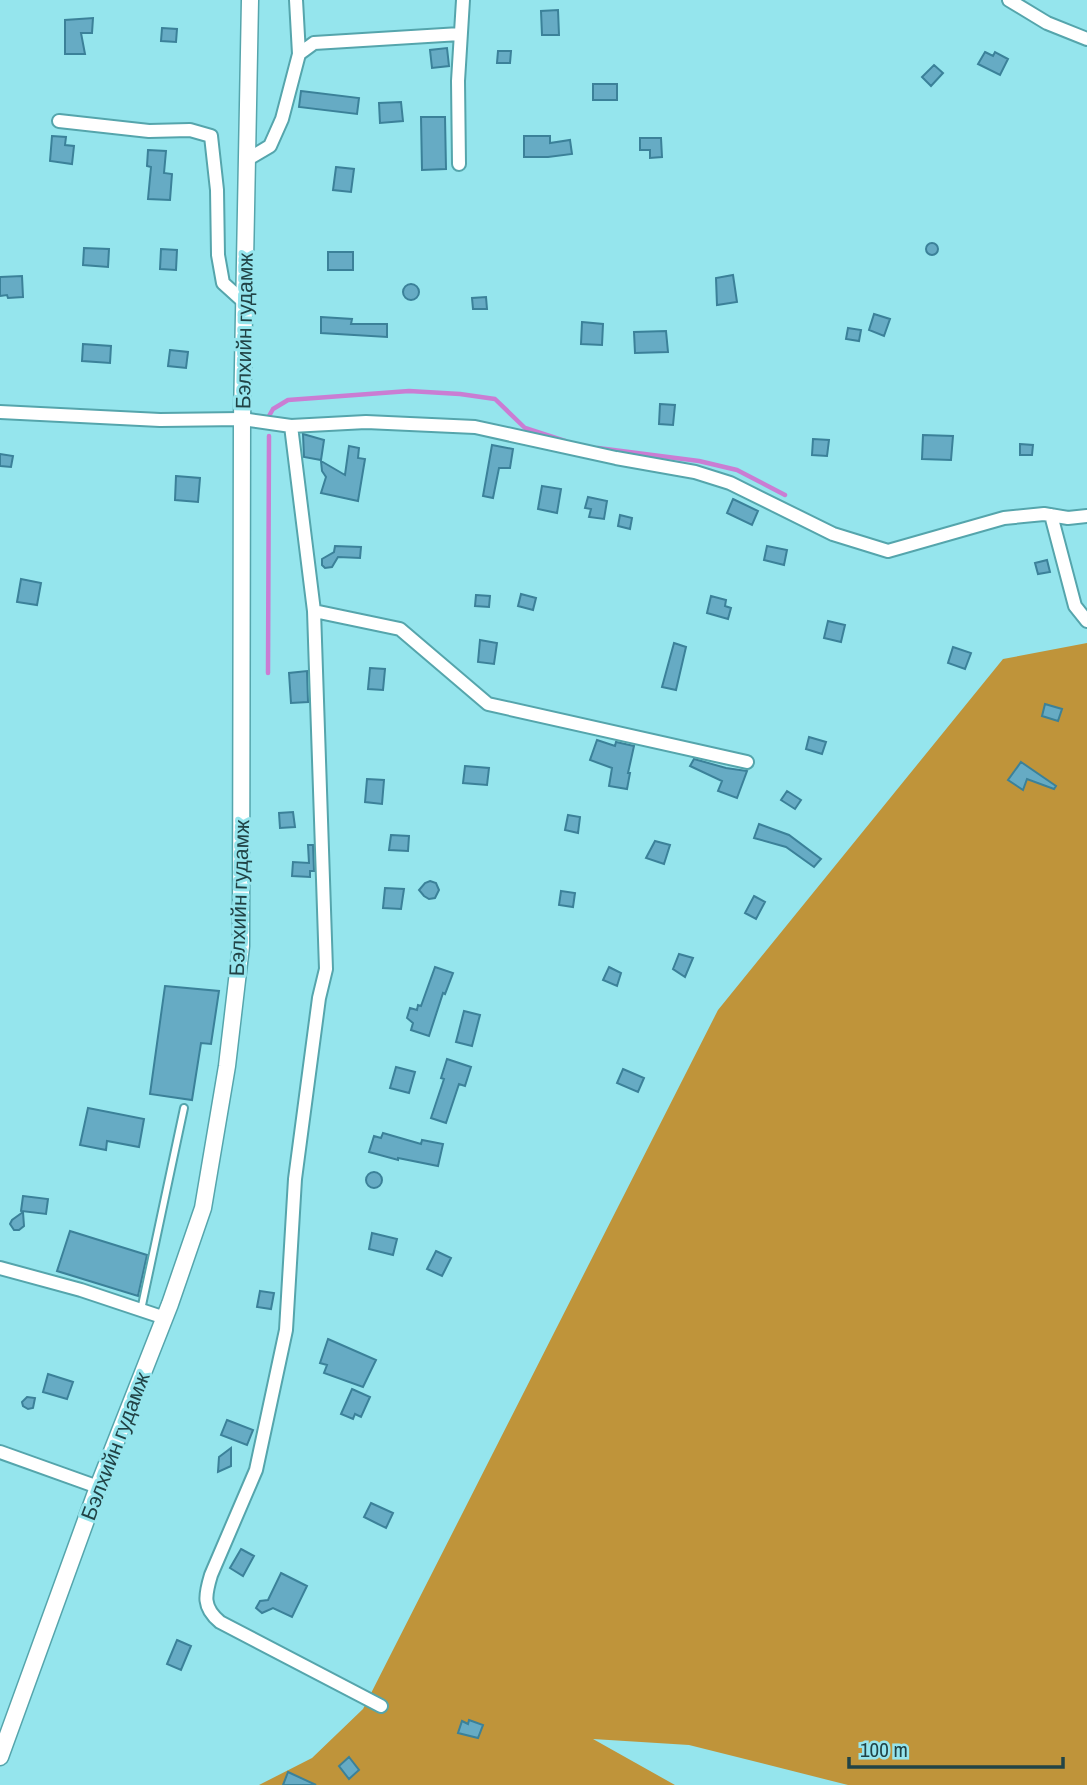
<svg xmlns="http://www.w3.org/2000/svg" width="1087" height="1785" font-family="'Archivo Narrow',sans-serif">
  <rect width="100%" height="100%" fill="#95e5ed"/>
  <!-- forest -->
  <path fill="#bf943a" d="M1087,643V1785H848L689,1745L593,1739L675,1785H259L312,1758L363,1709L718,1010L1003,659Z"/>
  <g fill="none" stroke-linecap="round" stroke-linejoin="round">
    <!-- stream -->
    <path stroke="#ca7dd3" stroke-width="4.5" d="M269,416L273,409L288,400L409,391L460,394L495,399L525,428L565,441
      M598,448L699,461L737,470L785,495
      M268,673L269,436"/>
  </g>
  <!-- building -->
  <path fill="#66abc4" stroke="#3b8199" stroke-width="2" d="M558,10L559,35H542L541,11Z
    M93,18L92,33H81L85,54H65V20Z
    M162,28L177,29L176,42L161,41Z
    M447,48L449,66L432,68L430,50Z
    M498,51H511L510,63H497Z
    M985,52L993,56L995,52L1008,59L1000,75L978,64Z
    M934,65L943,73L931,86L922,77Z
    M593,84H617V100H593Z
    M301,91L359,98L357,114L299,107Z
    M401,102L403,121L380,123L379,103Z
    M421,117H445L446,169L422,170Z
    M52,136L66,137L65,145L74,146L72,164L50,161Z
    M524,136H550V143L570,140L572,154L548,157H524Z
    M640,138H661L662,157L650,158V150H640Z
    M148,150L166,151L164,173L172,174L170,200L148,199L151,167L147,166Z
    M336,167L354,169L351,192L333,190Z
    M926 249a6 6 0 1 1 12 0a6 6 0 1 1-12 0Z
    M84,248L109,249L108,267L83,265Z
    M161,249L177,250L176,270L160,269Z
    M328,252H353V270H328Z
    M733,275L737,302L717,305L716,278Z
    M22,276L23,297L8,298L7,295L0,296V277Z
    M403 292a8 8 0 1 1 16 0a8 8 0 1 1-16 0Z
    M486,297L487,309H473L472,298Z
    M874,314L890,319L884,336L869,330Z
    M321,317L352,319L351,324H387V337L321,333Z
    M582,322L603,324L602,345L581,344Z
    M848,328L861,330L859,341L846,339Z
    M666,331L668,352L635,353L634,332Z
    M83,344L111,346L110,363L82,361Z
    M170,350L188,352L186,368L168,366Z
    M660,404L675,405L673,425L659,424Z
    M303,434L324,440L321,460L304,457Z
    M923,435L953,436L951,460L922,459Z
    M813,439L829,440L827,456L812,455Z
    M1020,444L1033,445L1032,455H1020Z
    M492,445L513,449L510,468H499L493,498L483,496Z
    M349,446L359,448L358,458L365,459L358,501L321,493L326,477L322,471L321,461L345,475Z
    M0,454L13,456L11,467L0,466Z
    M176,476L200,478L198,502L175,500Z
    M542,486L561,489L557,513L538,509Z
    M588,497L607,501L604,519L589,517L591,509L585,508Z
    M733,499L758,511L752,525L727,513Z
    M620,515L632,518L630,529L618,526Z
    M335,546L361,547L360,558L338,557L332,567L325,568L322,565V559L334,552Z
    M767,546L787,550L784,565L764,560Z
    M1047,560L1050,572L1038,574L1035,563Z
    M21,579L41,583L37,605L17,602Z
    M521,594L536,598L533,610L518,606Z
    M476,595L490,596L489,607L475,606Z
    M711,596L726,600L725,606L731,608L728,619L707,613Z
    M828,621L845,625L841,642L824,638Z
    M480,640L497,643L494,664L478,662Z
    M674,643L686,647L676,690L662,687Z
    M953,647L971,653L965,669L948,663Z
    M370,668L385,669L383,690L368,689Z
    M307,671L308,702L291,703L289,673Z
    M1045,704L1062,709L1058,721L1042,716Z
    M809,737L826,742L822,754L806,749Z
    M597,740L615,746L616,742L634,746L628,773H630L627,789L609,786L612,768L590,760Z
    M694,759L726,768L747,771L737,798L718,791L722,781L690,766Z
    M1021,762L1056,786L1054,789L1027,779L1023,790L1008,780Z
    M465,766L489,768L487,785L463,783Z
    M367,779L384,780L382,804L365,802Z
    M787,791L801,800L795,809L781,800Z
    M293,812L295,827L280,828L279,813Z
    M568,815L580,817L578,833L565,830Z
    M759,824L789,835L821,859L814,867L786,847L754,838Z
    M391,835L409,836L408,851L389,850Z
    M655,841L670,845L664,864L646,858Z
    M308,845H313L314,871H310V877L292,876L293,862L309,863Z
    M430,881L436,883L439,890L435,898L429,899L424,896L419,890L425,883Z
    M385,888L404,889L401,909L383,908Z
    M561,891L575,893L573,907L559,905Z
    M754,896L765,902L756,919L745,913Z
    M679,954L693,958L685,977L673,969Z
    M435,967L453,973L445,994L443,993L429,1036L411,1030L413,1023L407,1018L410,1008L417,1010L418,1005L421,1006Z
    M609,967L621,973L617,986L603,980Z
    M165,986L219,991L211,1044L201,1043L192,1100L150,1094Z
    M464,1011L480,1015L472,1046L456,1042Z
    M447,1059L471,1067L465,1086L459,1084L446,1123L431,1118L444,1079L441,1078Z
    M396,1067L415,1072L409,1093L390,1088Z
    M623,1069L644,1078L638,1092L617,1083Z
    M88,1108L144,1119L139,1147L107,1141L106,1150L80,1145Z
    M383,1133L421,1144L422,1140L443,1144L438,1166L398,1158V1160L369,1152L374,1136L381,1138Z
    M366 1180a8 8 0 1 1 16 0a8 8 0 1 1-16 0Z
    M23,1196L48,1199L46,1214L21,1211Z
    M23,1212L24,1226L19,1230H14L10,1224L12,1220Z
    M70,1231L147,1255L138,1296L57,1271Z
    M372,1233L397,1239L393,1255L369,1249Z
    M436,1251L451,1258L442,1276L427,1269Z
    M260,1291L274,1293L271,1309L257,1307Z
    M328,1339L376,1360L363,1387L324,1373L327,1365L320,1363Z
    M48,1374L73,1382L67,1399L43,1392Z
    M352,1389L370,1397L361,1417L355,1414L353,1419L341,1414Z
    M27,1397L35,1398L33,1408L28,1409L23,1406L22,1402Z
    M227,1420L253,1430L247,1445L221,1435Z
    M231,1448V1466L218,1472L219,1457Z
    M371,1503L393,1513L386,1528L364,1517Z
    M241,1549L254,1556L243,1576L230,1568Z
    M281,1573L307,1586L292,1617L273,1608L262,1613L256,1608L260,1601L268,1600Z
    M177,1640L191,1646L181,1670L167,1664Z
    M469,1720L483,1725L478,1738L458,1733L462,1721L468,1724Z
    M349,1757L359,1770L349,1779L339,1766Z
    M288,1772L316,1785H283Z"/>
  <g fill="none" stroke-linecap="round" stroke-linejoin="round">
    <!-- service casing -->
    <g stroke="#55a5ac" stroke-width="10">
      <path id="service" d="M141,1310L184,1108"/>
    </g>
    <!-- minor casing -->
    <g stroke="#55a5ac" stroke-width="16">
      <path id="minor" d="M296,0L299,54
        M1009,0L1047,23L1087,39
        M59,121L149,131L190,130L211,136L217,190L218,255L223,283L244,302
        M248,159L270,146L282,119L299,54L314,43L460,34
        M459,164L458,81L463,0
        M0,412L160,420L242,419L291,426L366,422L475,427L616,458L695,472L730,483L833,534L888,551L1004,518L1044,514L1068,518L1087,516
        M291,426L314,611L326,969L319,998L295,1179L286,1330L256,1470L211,1575C205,1595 202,1607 220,1622L381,1706
        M1051,515L1075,606L1087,621
        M314,611L400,629L488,704L747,762
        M0,1268L81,1290L165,1318
        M0,1452L98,1487"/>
    </g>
    <!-- secondary casing -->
    <g stroke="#55a5ac" stroke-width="19">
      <path id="secondary" d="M0,1757L98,1487L170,1304L203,1208L227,1066L241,946L242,419L250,0"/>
    </g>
    <!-- service -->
    <use href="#service" stroke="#fff" stroke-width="6"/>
    <!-- minor -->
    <use href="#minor" stroke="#fff" stroke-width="12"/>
    <!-- secondary -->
    <use href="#secondary" stroke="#fff" stroke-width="16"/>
  </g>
  <g text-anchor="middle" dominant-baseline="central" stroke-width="6" stroke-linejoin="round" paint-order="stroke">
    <!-- street labels -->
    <g font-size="21" fill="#214346" stroke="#95e5ed">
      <text transform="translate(244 331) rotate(-89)">Бэлхийн гудамж</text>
      <text transform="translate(239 898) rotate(-88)">Бэлхийн гудамж</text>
      <text transform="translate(115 1446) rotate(-69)">Бэлхийн гудамж</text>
    </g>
  </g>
  <!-- scale -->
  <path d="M849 1757v10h214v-10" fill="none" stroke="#214346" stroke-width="3.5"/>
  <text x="860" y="1757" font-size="21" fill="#214346" stroke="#95e5ed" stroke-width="5" paint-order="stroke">100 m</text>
</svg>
